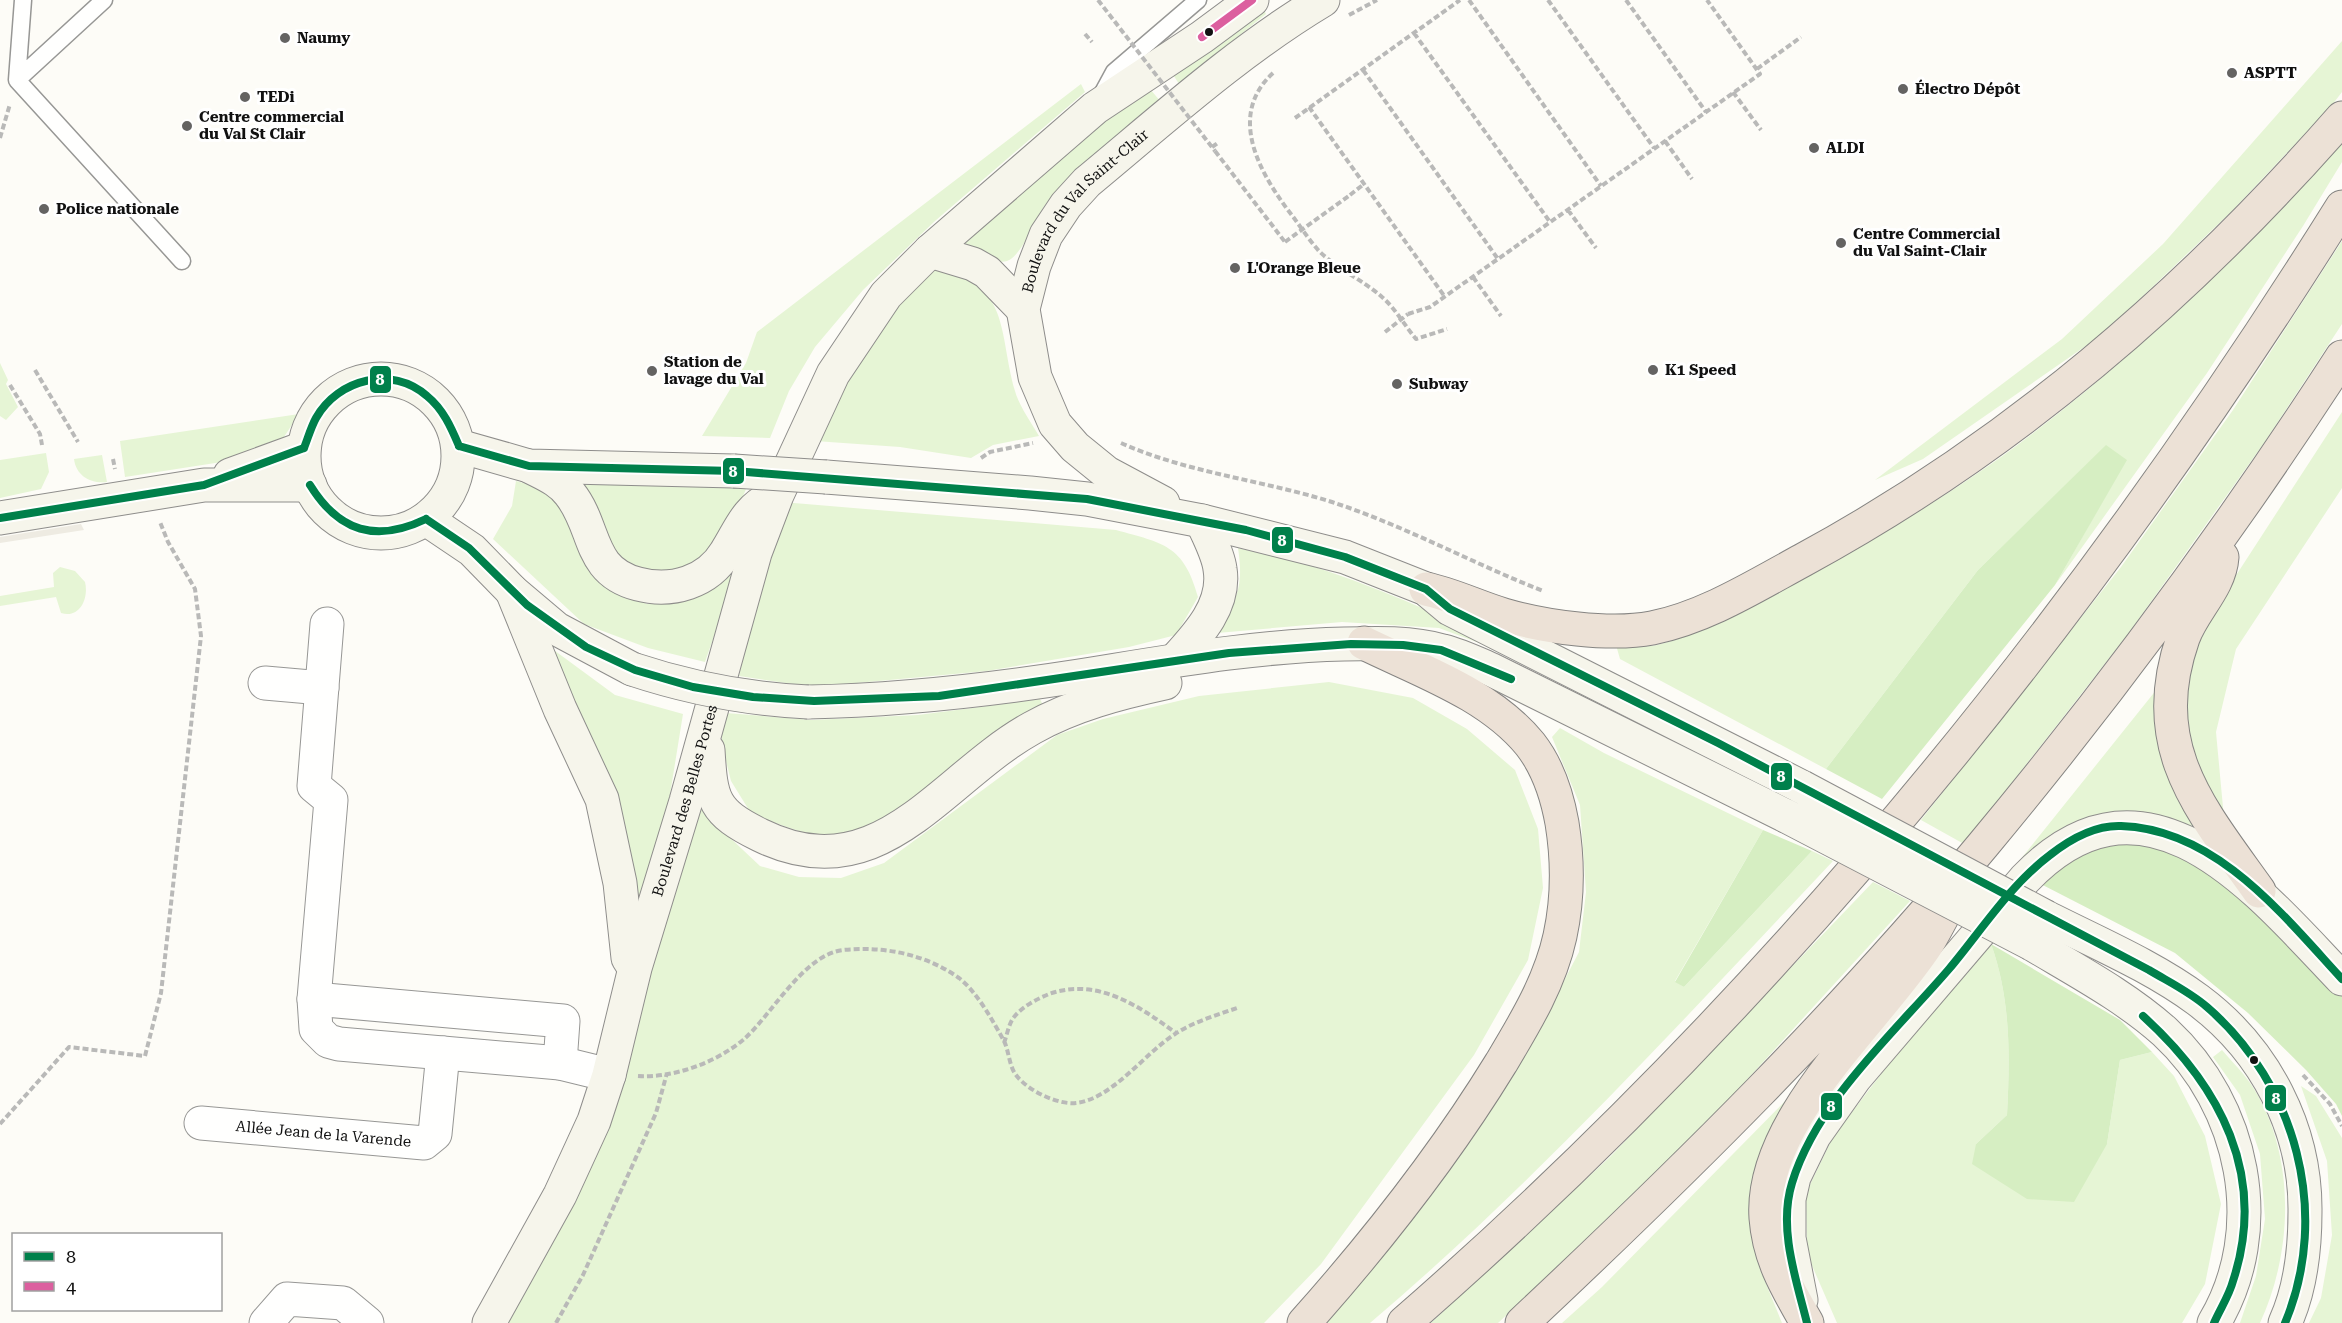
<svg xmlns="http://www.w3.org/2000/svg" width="2342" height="1323" font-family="'Roboto Serif',serif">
  <rect width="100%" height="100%" fill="#fdfcf7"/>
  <!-- green -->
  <path fill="#e6f5d5" d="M1263,8L1266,14L1179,84L1172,73Z
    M2342,41V92L2332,105L2231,212L2103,334L1923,459L1875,480L2062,339L2163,244Z
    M1081,84L1085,92L935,221L863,290L815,347L789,391L770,438L702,436L746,363L757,332Z
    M1150,89L1161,102C1121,134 1076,164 1045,205C1036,218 1021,257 1007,261C994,265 969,250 956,244L1097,119Z
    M2342,143V162L2303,226L2207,373L2055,585L2126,460L2106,446L1978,570L1826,769L1620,659L1616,645C1629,645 1645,648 1657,645C1715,630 1766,600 1817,571C1888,531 1964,486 2028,437C2142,350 2247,250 2342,143Z
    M2342,241V324L2264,443L2128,634L1964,844L1921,820L2121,567L2233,410Z
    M938,269C1011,285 998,331 1015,391C1019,406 1031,422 1039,436L993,445L971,458L900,447L815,441L846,381L916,281Z
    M0,363L8,380L6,384L18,407L6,420L0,416Z
    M2342,412V488L2236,649L2216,732L2224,818L2205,790L2188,743L2184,693L2198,634Z
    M299,414L282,440L254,457L125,477L120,441Z
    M46,453L49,472L41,489L0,498V460Z
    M102,455L107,482C91,484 76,476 74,459Z
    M570,471L746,489C740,503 735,522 726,535C701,571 651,588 617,554C602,539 599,514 591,496C587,487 577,479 570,471Z
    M516,481L539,487L560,498L615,588L647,604L688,600L722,579L742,556L705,662L648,648L584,624L493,539L512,506Z
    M782,502L1116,530C1163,543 1184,545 1198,597L1176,635L1129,647L987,671L813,687L739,676L760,559Z
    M1238,548C1268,555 1298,561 1327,571C1418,602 1504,645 1590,688L1587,697L1479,643L1439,628L1342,622L1217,633C1237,598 1244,588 1238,548Z
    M60,567L75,571L85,582C89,598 80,619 61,613L56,597L0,606V596L54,587L53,573Z
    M547,645L615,695L683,714L667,813L634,925Z
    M1329,682L1413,698L1467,729L1515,770L1538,829L1543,888L1528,960L1474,1055L1321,1264L1264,1323H504L648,981L701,802L725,833L760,866L799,877L841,878L884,863L1057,735L1103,719L1199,696Z
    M2157,689L2206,835L2012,870Z
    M1040,699L1043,705L874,832L834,843L752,815L731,781L726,761L721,735L726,713L812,720L918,715Z
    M1560,728L1604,753L1763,830L1675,981L1684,987L1812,851L1833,861C1684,1019 1536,1182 1370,1323H1327L1434,1189L1527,1052L1579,952L1586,892L1580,805L1552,737Z
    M1873,882L1910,901L1680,1153L1498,1323H1431L1610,1157Z
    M1991,944C2011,999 2010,1057 2007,1115L1976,1144H2107L2120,1060L2152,1052L2174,1076L2205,1136L2221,1204L2205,1284L2182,1323H1837L1807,1254L1806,1193L1833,1137L1891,1061Z
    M2222,1050C2232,1062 2246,1075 2254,1089C2296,1157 2293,1252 2260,1323H2240L2256,1276L2265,1219L2260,1154L2240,1095L2213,1057Z
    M2301,1086L2316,1096L2342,1138V1323H2309L2321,1298L2332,1235L2327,1161Z
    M1788,1098L1790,1106L1756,1228L1760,1269L1782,1323H1562L1602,1287Z"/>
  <!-- forest -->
  <path fill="#d6eec2" d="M2106,445L2127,460L2055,585L1882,799L1826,769L1978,570Z
    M1763,830L1812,851L1684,987L1675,982Z
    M2155,838L2257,901L2342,995V1116L2336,1104L2306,1070L2248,1013L2175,953L2033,880L2063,853Z
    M1991,944L2120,1020L2152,1052L2120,1060L2107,1144L2074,1202L2027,1199L1972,1164L1976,1144L2007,1115C2010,1057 2011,999 1991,944Z"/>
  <!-- plaza -->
  <path fill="#eeebe2" d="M81,524L84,530L0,543V537Z"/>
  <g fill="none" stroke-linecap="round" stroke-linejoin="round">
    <!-- lane casing -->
    <g stroke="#979795" stroke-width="19">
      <path id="lane" d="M23,0L17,80L104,0
        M17,80L182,261
        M1101,96L1114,72L1198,0"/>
    </g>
    <!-- street casing -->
    <g stroke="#979795" stroke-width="35">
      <g id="street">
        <path d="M327,624L314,786L331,800L314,999L316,1029L328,1041L339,1044L560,1063L609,1075"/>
        <path d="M265,683L322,688"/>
        <path d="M314,999L563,1021L560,1063"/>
        <path id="s1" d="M201,1123L424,1143L435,1134L443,1053"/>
        <path d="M266,1323L287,1299L343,1303L367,1323"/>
      </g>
    </g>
    <!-- secondary casing -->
    <g stroke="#8e8d8b" stroke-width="35">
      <g id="secondary">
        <path d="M930,251L973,264L987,272L1023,309"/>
        <circle cx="381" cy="456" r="77"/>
        <path d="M459,446L529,466L734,471"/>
        <path d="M529,466C544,474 560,480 570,494C597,528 587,571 638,584C672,593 708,582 726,552C740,530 746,509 772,497"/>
        <path d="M230,475L304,448"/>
        <path d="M826,477L1030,493L1087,499L1202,521L1345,557L1426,589L1450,609L1802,787"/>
        <path id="s2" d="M1163,503L1107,473L1075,447L1055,424L1035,377L1023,309L1034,266L1046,235L1066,205L1087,182C1163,119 1238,51 1323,0"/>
        <path d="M0,518L204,485H310"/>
        <path d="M426,519L472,550L512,591L557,629L632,669"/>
        <path d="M512,591L560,709L602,799L620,883L628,958L633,966"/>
        <path d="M1176,659C1198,635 1226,605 1220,569C1218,553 1208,536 1202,521"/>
        <path d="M808,702C899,700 989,690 1079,676C1167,662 1254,646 1344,644C1376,643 1412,642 1443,651C1459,655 1474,662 1490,669L1786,816"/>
        <path d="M708,750C711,800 713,812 760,835C880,894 940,779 1032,728C1073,705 1119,693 1165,683"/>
        <path d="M2046,917C2097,943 2152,966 2198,1000C2265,1050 2306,1129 2305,1212C2305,1250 2301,1288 2285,1323"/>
        <path d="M2032,944C2077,971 2126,997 2165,1032C2244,1105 2270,1229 2214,1323"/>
        <path d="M1801,1300L1789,1238V1199L1794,1177L1814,1136L1855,1078L2025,879C2146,752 2257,890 2342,979"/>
        <path id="s3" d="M489,1323L560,1195L594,1121L609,1075L635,968L686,801L755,553L777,495L833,374L886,295L930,251L1095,108L1202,37L1252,0"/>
      </g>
    </g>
    <!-- highway casing -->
    <g stroke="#858482" stroke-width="35">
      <path id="highway" d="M2222,557C2220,587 2193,610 2183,638C2145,747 2200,808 2259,891
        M1426,589C1454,595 1477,607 1504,615C1545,627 1610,636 1652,628C1706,617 1755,586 1803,560C2011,447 2186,296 2342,118
        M1304,1323C1377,1241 1444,1156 1501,1063C1525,1023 1550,982 1560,936C1568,899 1568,860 1562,823C1557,795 1548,767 1530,744C1489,694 1421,671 1364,643
        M1404,1323C1773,1001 2083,621 2342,207
        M1522,1323C1683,1172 1842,1015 1983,845C2112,690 2232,527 2342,357
        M1807,1323C1787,1288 1769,1259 1766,1218C1759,1120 1877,1021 1927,944C1935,931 1942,917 1949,904"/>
    </g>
    <!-- path -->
    <path stroke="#b9b9b8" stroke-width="4" stroke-dasharray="6 3" stroke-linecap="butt" d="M1469,0L1601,186
      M1548,0L1654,148
      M1626,0L1706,112
      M1349,15L1377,0
      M1414,33L1550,222
      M1085,34L1092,42
      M1757,69L1801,37
      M1363,70L1498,259
      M1273,73C1225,117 1262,177 1294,218C1302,229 1310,241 1319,251C1337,269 1363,280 1382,297C1395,308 1405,326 1416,339L1447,329
      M1733,92L1761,130
      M1309,107L1445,297
      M1295,118L1460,0
      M0,138L10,104
      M1665,141L1692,179
      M1212,147L1219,142
      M1215,151L1285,242
      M1350,195L1364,184
      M1568,210L1596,248
      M1473,277L1501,316
      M1408,314L1430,307L1760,74L1707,0
      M35,370L78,442
      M10,385L40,434L42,445
      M1121,443C1188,473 1262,480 1332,502C1405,526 1472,563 1543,591
      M981,458L990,452L1033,443
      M113,459L115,469
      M1004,1043C1007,1035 1009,1023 1014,1017C1023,1006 1037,999 1049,994C1097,977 1139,1006 1176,1033
      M2303,1075L2330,1104L2342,1126
      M638,1076C674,1078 715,1063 743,1040C772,1015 803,955 843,950C884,946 925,954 959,978C977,992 993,1021 1004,1041C1009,1051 1009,1066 1016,1075C1027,1090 1057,1105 1076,1103C1112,1099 1144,1054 1175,1034C1193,1022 1217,1015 1237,1008
      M0,1124L69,1047L145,1056L161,993L201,636L195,589L168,542L160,522
      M556,1323L583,1275L656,1113L667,1073"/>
    <!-- lane -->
    <use href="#lane" stroke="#fffffe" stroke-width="16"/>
    <!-- street -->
    <use href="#street" stroke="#fffffe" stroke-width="33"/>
    <!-- secondary -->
    <use href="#secondary" stroke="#f6f5eb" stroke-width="33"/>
    <!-- highway -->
    <use href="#highway" stroke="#ece1d6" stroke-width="33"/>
    <!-- secondary-bridge casing -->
    <g stroke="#8e8d8b" stroke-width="35" stroke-linecap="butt">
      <path id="secondary-bridge" d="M734,471L826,477
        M632,669C689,688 748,699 808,702
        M1802,787L2046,917
        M1786,816L2032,944"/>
    </g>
    <!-- path-bridge -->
    <path stroke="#b9b9b8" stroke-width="4" stroke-dasharray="6 3" stroke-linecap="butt" d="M1098,0L1215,151
      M1285,242L1350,195
      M1385,332L1408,314"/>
    <!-- secondary-bridge -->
    <use href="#secondary-bridge" stroke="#f6f5eb" stroke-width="33"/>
    <!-- bus-1 casing -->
    <g stroke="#fff" stroke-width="12">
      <path id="bus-1" d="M459,446L529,466L734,471L1087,499L1246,530L1345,557L1426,589L1450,609L1718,743L2149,970C2169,982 2190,992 2207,1007C2296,1084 2331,1213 2285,1323
        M304,448C308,438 311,427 316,418C338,379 392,365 427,396C443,409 451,427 459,446
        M310,485C339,532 376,543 426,519
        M0,518L204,485L304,448
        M426,519L469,548L527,605L586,647L635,670L693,687L753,697L814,701L939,696L1229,653L1351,644L1403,645L1441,650L1511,679
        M2143,1016C2220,1086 2268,1175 2233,1281C2229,1296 2220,1309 2214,1323
        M1807,1323C1796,1279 1778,1228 1792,1183C1817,1101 1895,1032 1949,969C1981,931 2010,885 2050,855C2069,840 2095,825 2121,826C2216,829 2283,915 2342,979"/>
    </g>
    <!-- bus-2 casing -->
    <g stroke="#fff" stroke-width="12">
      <path id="bus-2" d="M1202,37L1252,0"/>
    </g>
    <!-- bus-1 -->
    <use href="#bus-1" stroke="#00804b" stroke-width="8"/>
    <!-- bus-2 -->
    <use href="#bus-2" stroke="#dc5f9f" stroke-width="8"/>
  </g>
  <!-- markers -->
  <g fill="#111" stroke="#fff" stroke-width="2">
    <circle cx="1209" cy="32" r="5"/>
    <circle cx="2254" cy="1060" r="5"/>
  </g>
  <g fill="#646362" stroke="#fff" stroke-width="2">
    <circle cx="285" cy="38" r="6"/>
    <circle cx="2232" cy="73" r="6"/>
    <circle cx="1903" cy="89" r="6"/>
    <circle cx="245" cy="97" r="6"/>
    <circle cx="187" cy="126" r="6"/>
    <circle cx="1814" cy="148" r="6"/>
    <circle cx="44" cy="209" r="6"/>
    <circle cx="1841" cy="243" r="6"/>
    <circle cx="1235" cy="268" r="6"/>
    <circle cx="1653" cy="370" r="6"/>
    <circle cx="652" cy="371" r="6"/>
    <circle cx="1397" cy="384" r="6"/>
  </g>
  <g text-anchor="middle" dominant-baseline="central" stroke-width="6" stroke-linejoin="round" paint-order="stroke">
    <!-- poi labels -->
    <g font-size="15" font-weight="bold" fill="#111" stroke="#fff" text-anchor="start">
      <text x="297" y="38">Naumy</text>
      <text x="2244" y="73">ASPTT</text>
      <text x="1915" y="89">Électro Dépôt</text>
      <text x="257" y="97">TEDi</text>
      <text x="199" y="117">Centre commercial<tspan x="199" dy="17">du Val St Clair</tspan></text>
      <text x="1826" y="148">ALDI</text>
      <text x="56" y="209">Police nationale</text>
      <text x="1853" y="234">Centre Commercial<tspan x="1853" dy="17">du Val Saint-Clair</tspan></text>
      <text x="1247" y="268">L'Orange Bleue</text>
      <text x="664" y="362">Station de<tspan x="664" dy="17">lavage du Val</tspan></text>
      <text x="1665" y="370">K1 Speed</text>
      <text x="1409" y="384">Subway</text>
    </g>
    <!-- street labels -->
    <g font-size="15" fill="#111" stroke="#fff">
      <text stroke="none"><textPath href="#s2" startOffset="375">Boulevard du Val Saint-Clair</textPath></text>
      <text stroke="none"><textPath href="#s3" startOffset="561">Boulevard des Belles Portes</textPath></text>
      <text stroke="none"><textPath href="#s1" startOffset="123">Allée Jean de la Varende</textPath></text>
    </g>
  </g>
  <g stroke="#fff" stroke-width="2">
    <rect x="369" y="365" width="23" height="29" rx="6" fill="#00804b"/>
    <rect x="722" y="457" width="23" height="28" rx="6" fill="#00804b"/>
    <rect x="1271" y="526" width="23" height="28" rx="6" fill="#00804b"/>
    <rect x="1770" y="762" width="23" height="29" rx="6" fill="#00804b"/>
    <rect x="2264" y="1084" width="23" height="28" rx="6" fill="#00804b"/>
    <rect x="1820" y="1092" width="23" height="29" rx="6" fill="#00804b"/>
  </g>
  <g font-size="16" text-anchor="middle" font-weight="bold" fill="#fff">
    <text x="380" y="385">8</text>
    <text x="733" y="477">8</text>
    <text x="1282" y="546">8</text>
    <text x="1781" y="782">8</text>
    <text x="2276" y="1104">8</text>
    <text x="1831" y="1112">8</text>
  </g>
  <!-- legend -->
  <rect x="12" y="1233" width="210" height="78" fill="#ffffff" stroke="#a0a0a0" stroke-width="1.5"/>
  <rect x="24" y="1252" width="30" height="9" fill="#00804b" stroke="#a0a0a0" stroke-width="1.5"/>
  <text x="66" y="1263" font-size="18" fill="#111111">8</text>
  <rect x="24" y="1282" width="30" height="9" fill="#dc5f9f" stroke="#a0a0a0" stroke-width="1.5"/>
  <text x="66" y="1293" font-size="18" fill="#111111">4</text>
</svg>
